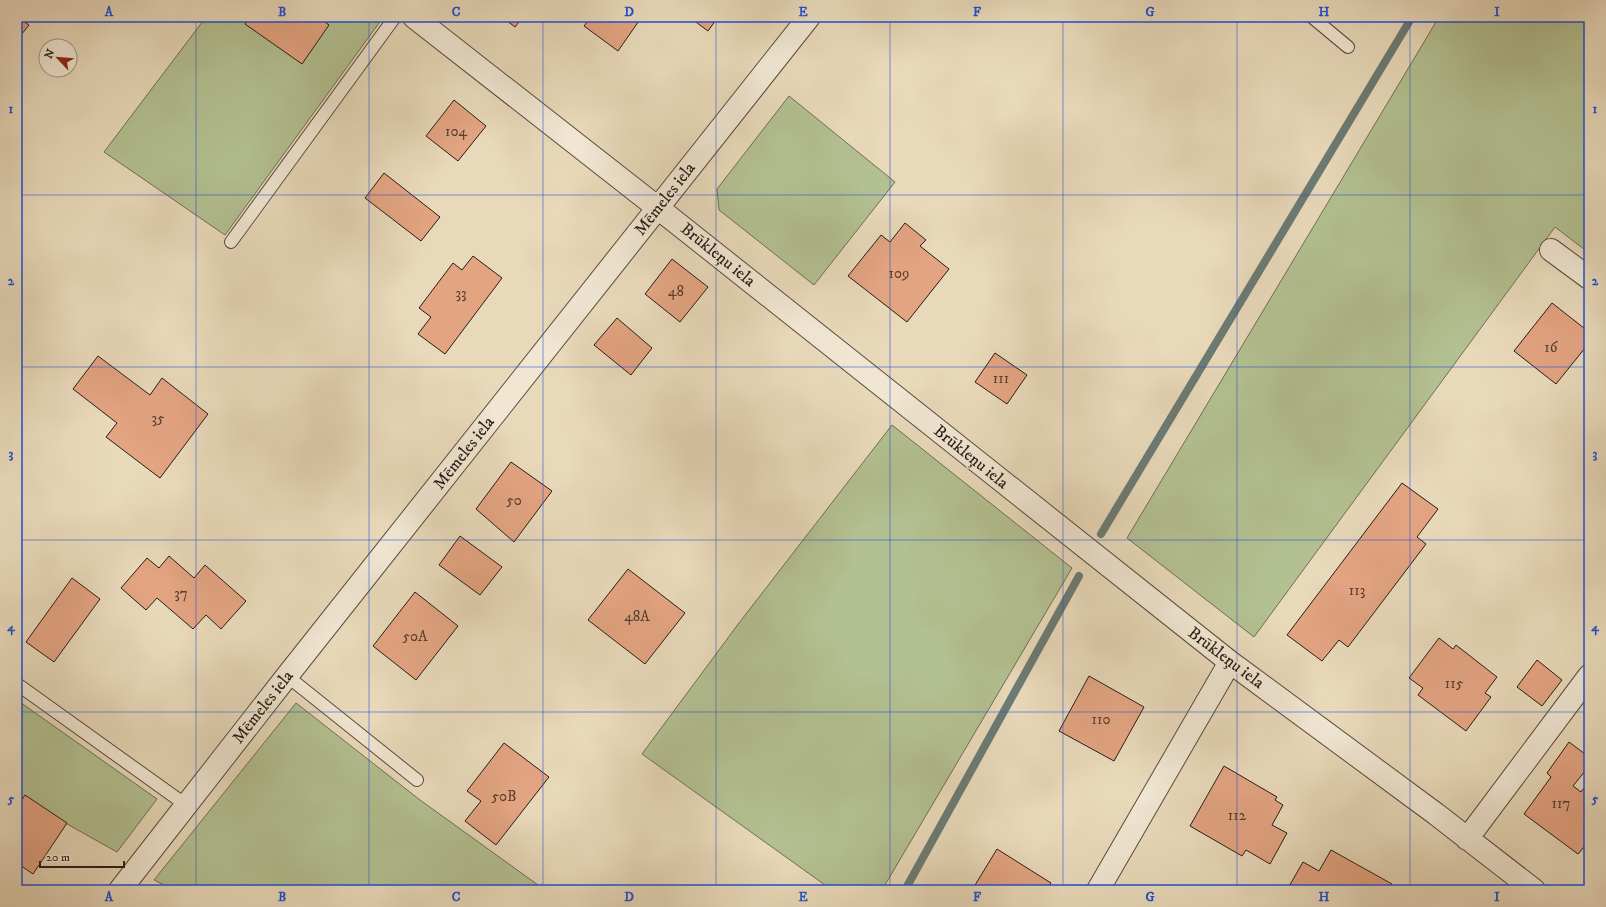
<svg xmlns="http://www.w3.org/2000/svg" width="1606" height="907" font-family="'IM FELL DW Pica',serif">
  <rect width="100%" height="100%" fill="#e8d9ba"/>
  <filter id="stains"><feTurbulence type="fractalNoise" baseFrequency=".005" numOctaves="4"/><feColorMatrix values="0 0 0 0 .2 0 0 0 0 .09 0 0 0 0 .02 0 0 0 .5 -.17"/></filter>
  <radialGradient id="worn" r=".72"><stop offset=".6" stop-color="#630" stop-opacity="0"/><stop offset="1" stop-color="#630" stop-opacity=".3"/></radialGradient>
  <!-- green -->
  <path fill="#b3c091" stroke="#6e6e54" d="M206,17H377L379,23L225,235L104,152Z
    M1439,17H1589V253L1555,227L1254,637L1127,538Z
    M789,96L895,182L814,285L719,210L717,189Z
    M892,425L1072,568L882,890H832L642,754L739,623Z
    M17,700L157,799L117,852L17,796Z
    M296,703L420,800L545,890H174L154,880Z"/>
  <g fill="none" stroke-linecap="round" stroke-linejoin="round">
    <!-- stream -->
    <path stroke="#6b7b74" stroke-width="8" d="M1101,534L1412,17
      M905,890L1079,576"/>
  </g>
  <!-- building -->
  <path fill="#e3a482" stroke="#281c16" d="M17,17L29,25L17,40Z
    M249,17H318L329,25L302,64L245,24Z
    M502,17H523L515,27Z
    M591,17H641V18L618,51L584,26Z
    M689,17H718L708,31Z
    M454,100L486,126L458,161L426,136Z
    M384,173L440,217L421,241L365,198Z
    M905,223L926,240L920,246L949,269L907,322L848,276L881,235L890,242Z
    M473,256L502,278L445,354L418,334L431,317L419,308L453,263L462,270Z
    M672,259L708,287L680,322L645,294Z
    M1552,303L1589,332V343L1556,384L1514,351Z
    M617,318L652,348L631,375L594,345Z
    M995,353L1027,375L1007,404L975,382Z
    M98,356L150,395L162,378L208,414L160,478L106,437L117,423L73,389Z
    M511,462L552,491L514,542L476,509Z
    M1402,483L1438,509L1417,537L1426,544L1348,647L1339,640L1322,661L1287,635Z
    M460,536L502,567L480,595L439,565Z
    M169,556L194,578L205,565L246,601L221,629L206,615L193,629L157,598L146,610L121,588L147,558L159,568Z
    M628,569L685,613L645,664L588,620Z
    M72,578L100,599L54,662L26,642Z
    M415,592L458,626L416,680L373,646Z
    M1439,638L1453,649L1456,645L1497,677L1485,693L1491,697L1466,731L1418,695L1423,688L1409,678Z
    M1537,660L1562,680L1542,706L1517,687Z
    M1089,676L1144,707L1114,761L1059,731Z
    M1569,742L1589,757V766L1573,786L1581,792L1584,788L1589,792V841L1578,854L1524,814L1551,777L1547,773Z
    M504,743L549,777L496,845L465,821L481,801L467,791Z
    M1224,766L1277,797L1275,800L1283,805L1272,825L1287,833L1270,864L1246,850L1242,856L1190,826Z
    M25,795L67,823L33,874L17,863V807Z
    M997,849L1051,883L1046,890H972Z
    M1331,850L1392,884L1389,888L1394,890H1287L1303,862L1319,871Z"/>
  <g fill="none" stroke-linecap="round" stroke-linejoin="round">
    <!-- service casing -->
    <g stroke="#584b3f" stroke-width="14">
      <path id="service" d="M1312,17L1348,47
        M231,242L395,17
        M287,676L417,780
        M17,684L186,805"/>
    </g>
    <!-- minor casing -->
    <g stroke="#584b3f" stroke-width="24">
      <path id="minor" d="M414,17L658,208L1230,662L1436,814L1534,890
        M1551,250L1589,278
        M1467,839L1589,676
        M120,890L287,676L809,17
        M1098,890L1230,662"/>
    </g>
    <!-- service -->
    <use href="#service" stroke="#f0e6d2" stroke-width="12"/>
    <!-- minor -->
    <use href="#minor" stroke="#f0e6d2" stroke-width="22"/>
  </g>
  <!-- grid -->
  <path fill="none" stroke="#1d4ed8" stroke-width="1" stroke-opacity="0.55" d="M196,17V890M369,17V890M543,17V890M716,17V890M890,17V890M1063,17V890M1237,17V890M1410,17V890M17,195H1589M17,367H1589M17,540H1589M17,712H1589"/>
  <g text-anchor="middle" dominant-baseline="central" stroke-width="3" stroke-linejoin="round" paint-order="stroke">
    <!-- number labels -->
    <g font-size="15" fill="#573e31">
      <text x="456" y="131">104</text>
      <text x="899" y="273">109</text>
      <text x="676" y="291">48</text>
      <text x="461" y="293">33</text>
      <text x="1551" y="347">16</text>
      <text x="1001" y="378">111</text>
      <text x="158" y="418">35</text>
      <text x="514" y="500">50</text>
      <text x="1357" y="590">113</text>
      <text x="181" y="593">37</text>
      <text x="637" y="616">48A</text>
      <text x="415" y="636">50A</text>
      <text x="1454" y="683">115</text>
      <text x="1101" y="719">110</text>
      <text x="504" y="796">50B</text>
      <text x="1561" y="803">117</text>
      <text x="1237" y="815">112</text>
    </g>
    <!-- street labels -->
    <g font-size="17" fill="#281c16" stroke="#f0e6d2">
      <text transform="translate(665 199) rotate(-52)">Mēmeles iela</text>
      <text transform="translate(718 255) rotate(39)">Brūkleņu iela</text>
      <text transform="translate(464 453) rotate(-52)">Mēmeles iela</text>
      <text transform="translate(971 457) rotate(39)">Brūkleņu iela</text>
      <text transform="translate(1226 658) rotate(37)">Brūkleņu iela</text>
      <text transform="translate(263 707) rotate(-52)">Mēmeles iela</text>
    </g>
  </g>
  <!-- margin -->
  <rect width="1606" height="907" fill="none" stroke="#e8d9ba" stroke-width="44"/>
  <!-- north arrow -->
  <g transform="translate(58 58) rotate(296)"><circle r="19" fill="#f0e6d2" stroke="#a09587"/>
  <path d="M0-3L7 15L0 10L-7 15Z" fill="#8f2418"/>
  <text y="-6" font-size="11" font-weight="bold" text-anchor="middle" fill="#281c16">N</text>
  </g>
  <!-- scale -->
  <path d="M40 861v6h84v-6" fill="none" stroke="#281c16" stroke-width="2"/>
  <text x="46" y="861" font-size="12" fill="#281c16" stroke="#f0e6d2" stroke-width="3" paint-order="stroke">20 m</text>
  <rect x="22" y="22" width="1562" height="863" fill="none" stroke="#1d4ed8" stroke-width="1.5"/>
  <g font-size="13" text-anchor="middle" font-weight="bold" fill="#1d4ed8">
    <text x="109" y="16">A</text>
    <text x="282" y="16">B</text>
    <text x="456" y="16">C</text>
    <text x="629" y="16">D</text>
    <text x="803" y="16">E</text>
    <text x="977" y="16">F</text>
    <text x="1150" y="16">G</text>
    <text x="1324" y="16">H</text>
    <text x="1497" y="16">I</text>
    <text x="11" y="113">1</text>
    <text x="1595" y="113">1</text>
    <text x="11" y="285">2</text>
    <text x="1595" y="285">2</text>
    <text x="11" y="458">3</text>
    <text x="1595" y="458">3</text>
    <text x="11" y="631">4</text>
    <text x="1595" y="631">4</text>
    <text x="11" y="803">5</text>
    <text x="1595" y="803">5</text>
    <text x="109" y="901">A</text>
    <text x="282" y="901">B</text>
    <text x="456" y="901">C</text>
    <text x="629" y="901">D</text>
    <text x="803" y="901">E</text>
    <text x="977" y="901">F</text>
    <text x="1150" y="901">G</text>
    <text x="1324" y="901">H</text>
    <text x="1497" y="901">I</text>
  </g>
  <rect width="100%" height="100%" filter="url(#stains)"/>
  <rect width="100%" height="100%" fill="url(#worn)"/>
</svg>
